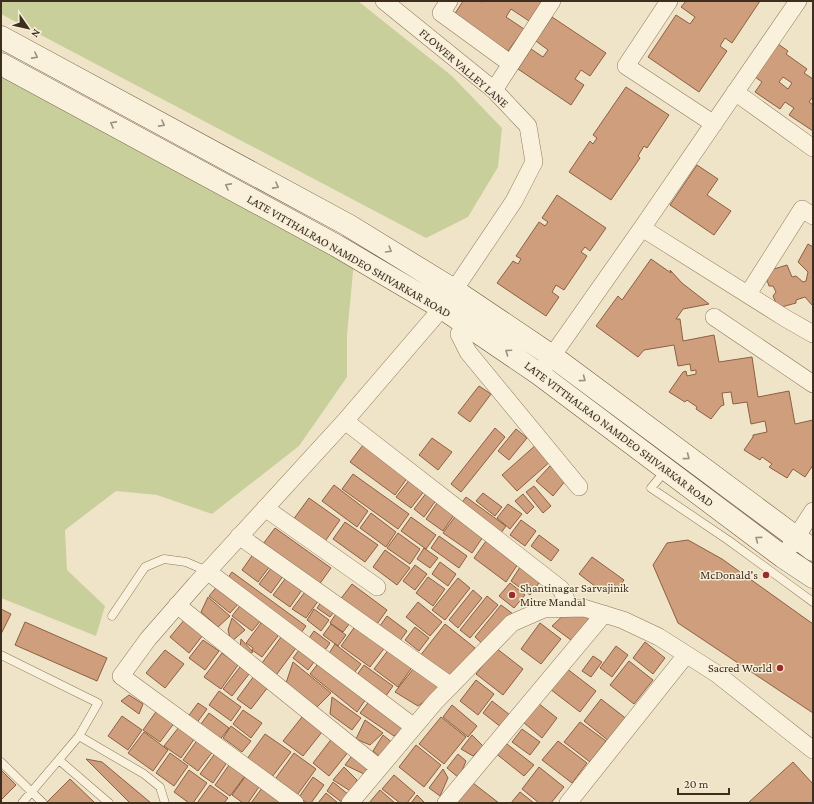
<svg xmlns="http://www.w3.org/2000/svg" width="814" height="804" font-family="'Crimson Pro',serif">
  <rect width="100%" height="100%" fill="#f0e4c8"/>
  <!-- green -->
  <path fill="#c9cf9b" d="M1,1H358L452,76L502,128L498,167L468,217L426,238L1,14Z
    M1,75L354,262L347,335V377L299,446L212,514L157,495L116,491L65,530L67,570L105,606L96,636L1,598Z"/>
  <!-- building -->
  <path fill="#cf9f7d" stroke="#8d5f41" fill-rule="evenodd" d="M463,1H479L482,2L483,1H542L529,21L511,9L506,17L524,29L508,51L454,15Z
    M686,1H760L732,43L725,38L720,46L727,51L699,92L648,57L676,15L690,24L695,17L681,7Z
    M552,17L606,53L590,76L581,70L575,79L584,85L571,105L518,69L531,49L543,57L548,50L536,41Z
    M774,41L788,51L786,54L807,69L804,73L813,79V99L812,98L809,102L813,105V131L789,115L794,108L785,102L780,109L755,92L762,82L751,74ZM783,77L792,83L788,89L779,82Z
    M626,87L669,115L647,148L644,146L638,156L640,158L611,200L569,172L590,141L593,144L597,138L593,135Z
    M697,165L718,179L707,195L731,211L714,235L670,205Z
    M557,195L606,228L590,251L585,247L581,252L587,256L564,290L556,285L552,292L559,297L546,316L497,283L513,261L518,264L521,259L516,256L539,222L545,226L548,222L542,218Z
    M808,244L813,247V305H812L805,297L796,300V303L778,308L773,296L776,292L773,286H769L764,272L787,265L792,277L796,276L803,282L806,281L808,272L798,262Z
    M651,259L671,273L670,270L682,283L709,304L683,309L676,319H680L683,341L714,335L719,362L752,357L758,397L789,391L795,424L813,420V465L805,477L793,469L787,478L769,467L772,464L762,457L760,460L744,450L753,437V435L767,432L765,421L751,424L747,402L733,404L731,392L722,393L724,405L721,406L711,419L696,409L697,407L687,400L685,402L669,392L683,372L686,371L687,376L696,374V370L691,371L690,364L678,366L674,345L644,350L638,357L596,326L618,296L622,300Z
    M479,386L491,394L470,422L458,413Z
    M495,428L505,437L461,492L451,484Z
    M516,429L527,438L509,460L498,451Z
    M432,438L452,452L438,470L419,455Z
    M537,444L552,460L517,491L502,475Z
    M363,445L408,477L395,495L350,462Z
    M550,466L566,480L553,496L536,481Z
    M353,474L409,514L398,529L342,489Z
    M410,479L425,490L411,508L396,497Z
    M334,485L368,511L357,527L322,501Z
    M534,486L551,506L543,513L526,492Z
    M427,492L437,499L424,517L414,509Z
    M483,493L502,507L495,516L476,501Z
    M523,494L534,507L527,514L515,501Z
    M466,497L506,526L498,537L458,508Z
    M309,498L340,520L321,547L290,524Z
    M437,503L454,515L443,531L426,519Z
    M508,504L522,514L510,529L497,518Z
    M371,513L396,532L386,547L360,528Z
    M457,514L485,534L472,553L443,533Z
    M411,517L436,535L426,549L401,531Z
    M521,520L536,531L525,546L510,535Z
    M345,522L378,545L365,562L333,539Z
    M275,528L331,568L316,589L260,548Z
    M398,533L420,549L410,564L387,548Z
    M539,535L559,550L551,561L531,546Z
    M439,536L467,556L459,568L431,548Z
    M688,540L722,559L813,624V713L678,623L653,565L667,543Z
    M486,541L518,564L506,582L474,558Z
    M424,548L438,558L430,568L417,559Z
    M256,550L273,562L258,582L242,570Z
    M385,550L410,568L397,585L373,567Z
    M592,557L624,580L618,588L612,583L604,593L579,574Z
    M440,562L456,574L448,586L432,574Z
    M275,563L286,572L271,593L259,584Z
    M522,564L542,579L530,595L511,581Z
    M415,565L427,574L415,590L403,581Z
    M232,572L306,626L298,637L224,583Z
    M288,575L304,587L290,607L273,595Z
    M428,577L445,589L433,606L416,593Z
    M458,578L470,588L445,620L432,610Z
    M220,583L241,601L230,613L209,596Z
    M510,583L525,595L514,608L499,596Z
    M352,584L387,610L375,627L339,601Z
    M308,588L321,597L306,618L292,609Z
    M473,590L482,598L458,628L449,620Z
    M487,596L498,605L470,638L460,630Z
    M208,597L230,616L218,627L201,612Z
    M324,598L338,607L330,617L317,608Z
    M418,602L442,622L430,636L406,617Z
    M242,603L262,619L252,631L232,616Z
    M501,605L513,614L486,647L475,637Z
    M1,609L11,614L1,634Z
    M314,609L329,620L321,631L307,620Z
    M339,609L353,619L343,632L330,623Z
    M569,610L591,614L575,643L552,626Z
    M387,616L407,631L397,645L377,630Z
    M232,618L245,630L231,642L228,630Z
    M185,619L203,635L189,653L170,637Z
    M264,619L281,632L262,657L252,650L253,648L246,643Z
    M25,622L107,658L97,681L15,645Z
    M540,623L561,639L541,664L521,649Z
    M331,624L346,635L338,646L323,635Z
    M445,624L475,648L449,679L420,656Z
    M356,625L386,646L370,667L341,646Z
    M415,627L429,638L419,651L405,640Z
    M314,631L330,643L321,656L305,644Z
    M284,633L299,644L274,678L259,667Z
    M241,639L253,652L247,655L240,648Z
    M203,640L219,651L205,670L189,658Z
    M645,642L665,658L653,674L633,658Z
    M335,644L361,664L351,677L326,658Z
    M302,646L317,658L308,670L293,658Z
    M616,646L628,655L612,677L600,668Z
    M496,648L523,669L503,695L476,674Z
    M389,649L413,666L398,687L374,669Z
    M165,650L184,664L165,688L146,673Z
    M222,653L238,665L221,689L204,677Z
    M593,656L602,662L591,677L582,671Z
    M320,661L366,699L357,712L310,674Z
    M629,661L653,680L634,704L610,685Z
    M293,662L331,693L317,707L285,686Z
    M417,664L446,687L418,706L395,692Z
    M364,665L393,686L383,700L354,679Z
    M240,667L249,674L232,696L223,689Z
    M566,668L596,691L580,712L550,689Z
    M254,676L268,687L251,709L237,699Z
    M476,680L494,694L478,715L460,701Z
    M219,691L241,707L231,721L209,705Z
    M129,695L143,704L139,714L121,701Z
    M332,697L361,718L352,730L330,714Z
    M371,699L406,727L394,736L360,713Z
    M601,699L628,720L610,742L584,721Z
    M492,701L510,715L501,727L483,713Z
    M198,703L207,709L196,724L187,718Z
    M538,703L557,718L542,738L523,722Z
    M452,705L477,726L468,737L443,717Z
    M158,709L175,722L160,742L143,730Z
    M243,710L262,723L251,738L233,724Z
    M209,713L229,728L218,742L198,728Z
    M122,716L142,730L128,750L108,736Z
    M302,717L322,732L303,756L283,741Z
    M441,717L466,737L444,764L419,744Z
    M365,720L383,733L370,745L356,739Z
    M580,722L606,741L590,762L564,742Z
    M231,726L251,741L242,752L223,738Z
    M179,727L195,738L181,758L164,746Z
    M522,729L540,742L530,755L512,742Z
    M144,732L168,750L153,771L128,753Z
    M265,734L291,752L269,781L244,763Z
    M383,735L394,744L382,759L373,751Z
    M472,735L483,746L473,756L461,749Z
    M333,737L349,751L329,776L313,763Z
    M198,739L214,750L198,771L183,760Z
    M503,741L534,765L524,776L494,752Z
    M558,741L587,763L572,783L542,760Z
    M416,745L441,765L424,787L399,767Z
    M216,752L228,761L213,783L200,774Z
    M170,753L188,766L174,786L156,773Z
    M294,753L316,769L295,798L273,782Z
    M354,753L369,766L364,774L345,765Z
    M458,754L466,761L459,778L447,768Z
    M86,759L102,762L151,803H130Z
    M793,762L813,784V803H748Z
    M229,765L245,776L230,796L215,785Z
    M344,767L357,780L352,792L333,780Z
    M539,767L564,787L551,803H539L522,789Z
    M443,769L448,778L440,796L429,788Z
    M1,770L16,785L1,800Z
    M189,770L207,783L193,803H189L174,792Z
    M247,774L261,784L248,803H243L232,795Z
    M394,775L415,793L407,803H400L382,789Z
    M313,777L324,785L311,803H307L299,797Z
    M70,779L95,803H46Z
    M333,782L349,795L343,803L327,791Z
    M473,783L499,803H457Z
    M210,785L228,798L224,803H197Z
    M262,788L282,803H251Z
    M380,790L395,803H369Z
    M520,792L534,803H511Z
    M326,793L338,803H318Z
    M417,795L424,802L423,803H411Z"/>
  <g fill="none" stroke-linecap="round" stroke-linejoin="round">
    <!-- service casing -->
    <g stroke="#8d765c" stroke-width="9">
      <path id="service" d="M666,470L651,488L728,540L813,602
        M112,616L145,567L164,559L186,562L207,571
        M1,655L98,703L79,736L22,803
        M79,736L144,774L160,787L165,803
        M59,760L109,803
        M1,762L43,803"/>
    </g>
    <!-- minor casing -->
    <g stroke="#8d765c" stroke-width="18">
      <path id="minor" d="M449,1L441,13L511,64
        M669,1L626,66L714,124
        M494,90L552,1
        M735,92L813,148
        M642,228L785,318L813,334
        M748,294L802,209L813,216
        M714,317L813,384
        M466,323L459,334L468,352L579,487
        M545,366L642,228L798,1
        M345,421L561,589L570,608
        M265,508L377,587
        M239,536L451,686
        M789,548L813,511
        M207,571L414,727
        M177,605L379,768
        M295,803L121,676L148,639L196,584L345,421L442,308L514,201L534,162L528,126L494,90L384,1
        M350,803L435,702L512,623L544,609L584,608L623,620L659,637L717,674L813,750
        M446,803L604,614
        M568,803L686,655"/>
    </g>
    <!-- secondary casing -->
    <g stroke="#6f573f" stroke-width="23">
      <path id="secondary" d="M1,37L348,225L454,290L552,356L813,550
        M1,64L337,246L442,308L539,374L783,557L813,577"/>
    </g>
    <!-- service -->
    <use href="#service" stroke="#faf1dc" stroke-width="8"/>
    <!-- minor -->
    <use href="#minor" stroke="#faf1dc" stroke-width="17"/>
    <!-- secondary -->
    <use href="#secondary" stroke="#faf1dc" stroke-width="22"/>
  </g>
  <!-- one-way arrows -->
  <defs><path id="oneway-chevron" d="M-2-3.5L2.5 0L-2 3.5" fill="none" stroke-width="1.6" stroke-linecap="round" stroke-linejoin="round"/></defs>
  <g stroke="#9c907e">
    <use href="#oneway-chevron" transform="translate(35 56) rotate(28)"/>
    <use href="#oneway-chevron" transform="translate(113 124) rotate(-152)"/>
    <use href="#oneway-chevron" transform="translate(162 124) rotate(28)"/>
    <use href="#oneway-chevron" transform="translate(228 186) rotate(-152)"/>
    <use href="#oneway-chevron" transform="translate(276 186) rotate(28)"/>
    <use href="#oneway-chevron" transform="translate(389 250) rotate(31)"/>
    <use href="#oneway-chevron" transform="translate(508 352) rotate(-145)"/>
    <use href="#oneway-chevron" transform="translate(583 379) rotate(37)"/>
    <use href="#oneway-chevron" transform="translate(687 457) rotate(37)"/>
    <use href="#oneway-chevron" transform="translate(758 539) rotate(-143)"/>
  </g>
  <!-- markers -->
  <g fill="#9e2a2b" stroke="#f7eed8" stroke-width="1.5">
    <circle cx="766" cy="575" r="4"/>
    <circle cx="512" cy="595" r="4"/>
    <circle cx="780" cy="668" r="4"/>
  </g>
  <g text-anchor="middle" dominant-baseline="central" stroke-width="3" stroke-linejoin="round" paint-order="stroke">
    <!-- street labels -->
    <g font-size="12" fill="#3d2e20" stroke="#f7eed8">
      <text transform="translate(464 68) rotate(41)">FLOWER VALLEY LANE</text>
      <text transform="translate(349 256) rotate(30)">LATE VITTHALRAO NAMDEO SHIVARKAR ROAD</text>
      <text transform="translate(619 434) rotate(37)">LATE VITTHALRAO NAMDEO SHIVARKAR ROAD</text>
    </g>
    <!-- poi labels -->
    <g font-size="12" fill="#3d2e20" stroke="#f7eed8" text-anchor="end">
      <text x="758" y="575">McDonald's</text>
      <text x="520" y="588" text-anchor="start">Shantinagar Sarvajinik<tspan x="520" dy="14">Mitre Mandal</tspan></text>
      <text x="772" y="668">Sacred World</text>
    </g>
  </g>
  <!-- border -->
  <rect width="814" height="804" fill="none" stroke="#3d2e20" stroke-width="4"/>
  <!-- north arrow -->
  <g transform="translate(28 28) rotate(124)" stroke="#f7eed8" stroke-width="3" paint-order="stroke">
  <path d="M0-3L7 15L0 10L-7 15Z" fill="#3d2e20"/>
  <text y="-6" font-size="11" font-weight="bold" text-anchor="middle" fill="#3d2e20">N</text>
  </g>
  <!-- scale -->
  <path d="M678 788v6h51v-6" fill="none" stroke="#3d2e20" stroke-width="2"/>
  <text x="684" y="788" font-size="12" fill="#3d2e20" stroke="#f7eed8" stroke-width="3" paint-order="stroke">20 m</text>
</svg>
